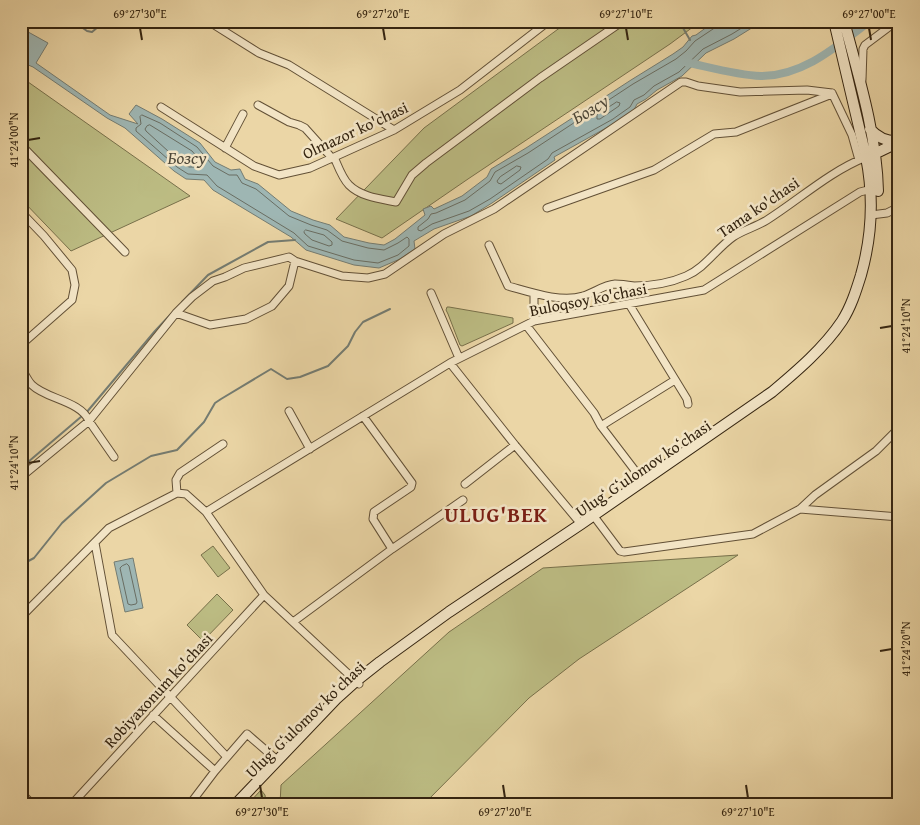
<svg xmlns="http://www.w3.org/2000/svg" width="920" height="825" font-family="'Gentium Book Plus',serif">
  <rect width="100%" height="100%" fill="#ebd6a6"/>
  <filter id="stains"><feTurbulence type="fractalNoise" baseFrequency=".004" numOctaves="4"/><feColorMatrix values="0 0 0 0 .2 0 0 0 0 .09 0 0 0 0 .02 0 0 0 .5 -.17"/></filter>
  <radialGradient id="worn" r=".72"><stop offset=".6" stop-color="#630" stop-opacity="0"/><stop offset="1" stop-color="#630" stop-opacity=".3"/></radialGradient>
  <!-- green -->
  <path fill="#bcbc83" stroke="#78704a" d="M569,21H701L670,44L468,179L382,238L336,219L424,128Z
    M21,77L190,196L71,251L21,199Z
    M447,307H449L513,318V323L462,346L460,345L448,314L446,310Z
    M213,546L230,568L218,577L201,555Z
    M738,555L579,659L529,698L424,804H280L281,785L449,632L543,568Z
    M217,594L233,610L203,641L187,625Z
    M261,790L265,795L266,804H248Z"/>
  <!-- water -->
  <path fill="#9eb6b3" stroke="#747c72" d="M715,21H763L734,39L706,53L682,76L657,90L646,99L637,104L634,110L615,123L554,157L555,160L492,203L471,216L434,229L414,241L415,249L400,259L379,268L354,265L306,250L291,237L213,190L204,180L186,179L174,171L125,128L107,118L33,67L21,62V28L48,43L36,63L110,115L138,124L129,114L136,105L162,119L200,143L215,162L231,170L240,169L245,179L258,184L291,211L313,220L330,225L344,237L369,243L384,245L395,239L425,215L423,209L431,206L434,209L462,196L487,177L491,169L526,148L631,80L673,54L683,47L692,36L696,35Z
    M133,558L143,608L125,612L114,562Z"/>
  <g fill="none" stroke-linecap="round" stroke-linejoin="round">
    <!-- shore -->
    <path stroke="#696d62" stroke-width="1" d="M718,21L716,27L695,41L686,51L676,59L633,84L528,153L495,172L490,181L465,200L436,213L431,214L428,219L418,227V230L421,231L432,224L469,211L490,199L548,159L552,153L613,119L630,107L634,100L644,95L654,86L679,72L703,49L732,34L753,21
      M617,102L620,103L619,106L600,119H597V115Z
      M142,115L160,123L197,147L213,166L229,175H237L242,183L256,189L289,216L311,225L327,230L342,241L368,248L384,250L398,243L407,237L409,239V246L398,255L378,263L354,260L308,246L294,233L217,186L207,175L188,174L177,167L136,131V128L141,124L140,117Z
      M150,125L192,151L203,164L202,167H189L180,162L146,131L145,129L147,126Z
      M517,166L521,167L520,170L501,184L498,183L497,181L500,177Z
      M306,230L324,235L332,242V245L329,246L312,240L305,234L304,232Z
      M127,564L129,566L137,602L136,604L131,605L128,604L120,568L122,566Z"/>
    <!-- stream -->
    <path stroke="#747c72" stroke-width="2" d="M73,21L87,31L92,32L105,21
      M679,21L690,40
      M182,302L208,275L268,242L295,240
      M86,413L155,331L171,314
      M21,468L82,416
      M21,565L34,558L62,523L106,483L151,456L177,450L204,422L215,403L221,399L271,369L287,379L300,377L328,366L348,346L355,332L363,322L390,309"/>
    <!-- canal -->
    <path stroke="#9eb6b3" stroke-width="8" d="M685,62C709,67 736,75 761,76C804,76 838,45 870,21"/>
    <!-- minor casing -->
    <g stroke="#625036" stroke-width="9">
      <path id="minor" d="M208,21L259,53L289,65L394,130
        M862,80L863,49L865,45L897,21
        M832,93L852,135L859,160
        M258,105L289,122L299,125L305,128L332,158
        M161,107L254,166L279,175L310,168L394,130L460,90L549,21
        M21,145L125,252
        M225,148L243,114
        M334,157C338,166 342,178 349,185C361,197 381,199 396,202L412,175L426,163L540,78L623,21
        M547,208L654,170L714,134L736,132L832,94
        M21,212L44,236L72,270L75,285L72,300L21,345
        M871,215L887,213L899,207
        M489,245L508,286C530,292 561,303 583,296C594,293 603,285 615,284C621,284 628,285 634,286C652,286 670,283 686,276C705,268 716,249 733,237C743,230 756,227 767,220C800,199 829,172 866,157
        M431,293L459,358
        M629,304L687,399L688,404
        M176,313L210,325L246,319L272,306L289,286L295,261
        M534,321V294
        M526,325L594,413L601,426L643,481
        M450,363L515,445L581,524
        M21,367C24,372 27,380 32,385C46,399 81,401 89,421L114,457
        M289,411L310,449
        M363,416L412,483L411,487L374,512L373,519L392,549
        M601,426L675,380
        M21,477L89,421L176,313L192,297L213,281L225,277L244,268L289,257L295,261L342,276L368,278L385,274L444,234L494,209L681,82H686L698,86L740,92L807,90L832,93
        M465,484L515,445
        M177,493L186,494L206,512L264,595L359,684
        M177,493L176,480L180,473L223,444
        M800,509L899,517
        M206,512L450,363L534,321L704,290L860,192L872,189
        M596,519L620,551L624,552L753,534L800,509L815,495L876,451L899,428
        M95,543L112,635L227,757
        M21,617L109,528L177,493
        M293,622L392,549L463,500
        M153,715L215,771
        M21,793L32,804
        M72,804L264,595
        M198,804L193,800L215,771L247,734L277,760"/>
    </g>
    <!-- secondary casing -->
    <g stroke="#342410" stroke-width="12">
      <path id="secondary" d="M844,21C858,74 877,136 878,191
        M870,129C878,138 887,142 899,141
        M870,156L899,142
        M236,804L336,699L356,681L380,662L449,612L581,524L772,392C797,371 824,348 842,321C851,307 856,291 861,275C872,236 874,197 866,157L834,21"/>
    </g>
    <!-- minor -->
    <use href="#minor" stroke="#f2e4c5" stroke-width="7"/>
    <!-- secondary -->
    <use href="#secondary" stroke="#f2e4c5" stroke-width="10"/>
  </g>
  <!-- ticks -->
  <path fill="none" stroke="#342410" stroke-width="2" d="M140,28L142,40M383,28L385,40M626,28L628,40M869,28L871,40M28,140L40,138M880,328L892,326M28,463L40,461M880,651L892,649M260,785L262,798M503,785L505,798M746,785L748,798"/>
  <g text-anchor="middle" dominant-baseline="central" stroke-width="5" stroke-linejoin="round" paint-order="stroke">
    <!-- street labels -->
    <g font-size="16" fill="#342410" stroke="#f2e4c5">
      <text transform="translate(355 130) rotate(-25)">Olmazor ko'chasi</text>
      <text transform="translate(758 207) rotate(-34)">Tama ko'chasi</text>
      <text transform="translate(588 299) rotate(-11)">Buloqsoy ko'chasi</text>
      <text transform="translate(643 468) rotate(-34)">Ulugʻ Gʻulomov koʻchasi</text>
      <text transform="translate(158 690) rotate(-47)">Robiyaxonum ko'chasi</text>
      <text transform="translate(305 719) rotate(-44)">Ulugʻ Gʻulomov koʻchasi</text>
    </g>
    <!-- water labels -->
    <g font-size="18" font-style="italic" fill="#4e4839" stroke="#f2e4c5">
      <text transform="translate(590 109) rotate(-31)">Бозсу</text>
      <text x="187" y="157">Бозсу</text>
    </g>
    <!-- district labels -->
    <g font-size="21" font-weight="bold" letter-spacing="1" fill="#7a1f14" stroke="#f2e4c5">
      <text x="496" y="514">ULUG'BEK</text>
    </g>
  </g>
  <!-- margin -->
  <rect width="920" height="825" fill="none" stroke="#ebd6a6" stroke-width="55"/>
  <rect x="28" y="28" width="864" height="770" fill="none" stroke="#342410" stroke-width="2"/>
  <g font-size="12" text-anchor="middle" fill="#342410">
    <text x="140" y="18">69°27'30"E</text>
    <text x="383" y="18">69°27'20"E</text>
    <text x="626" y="18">69°27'10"E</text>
    <text x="869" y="18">69°27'00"E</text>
    <text transform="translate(14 140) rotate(-90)" y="4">41°24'00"N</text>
    <text transform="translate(906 326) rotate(-90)" y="4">41°24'10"N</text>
    <text transform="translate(14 463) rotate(-90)" y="4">41°24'10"N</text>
    <text transform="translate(906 649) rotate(-90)" y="4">41°24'20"N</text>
    <text x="262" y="816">69°27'30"E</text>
    <text x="505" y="816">69°27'20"E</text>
    <text x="748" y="816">69°27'10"E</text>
  </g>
  <rect width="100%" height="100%" filter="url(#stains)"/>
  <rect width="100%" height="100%" fill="url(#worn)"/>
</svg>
